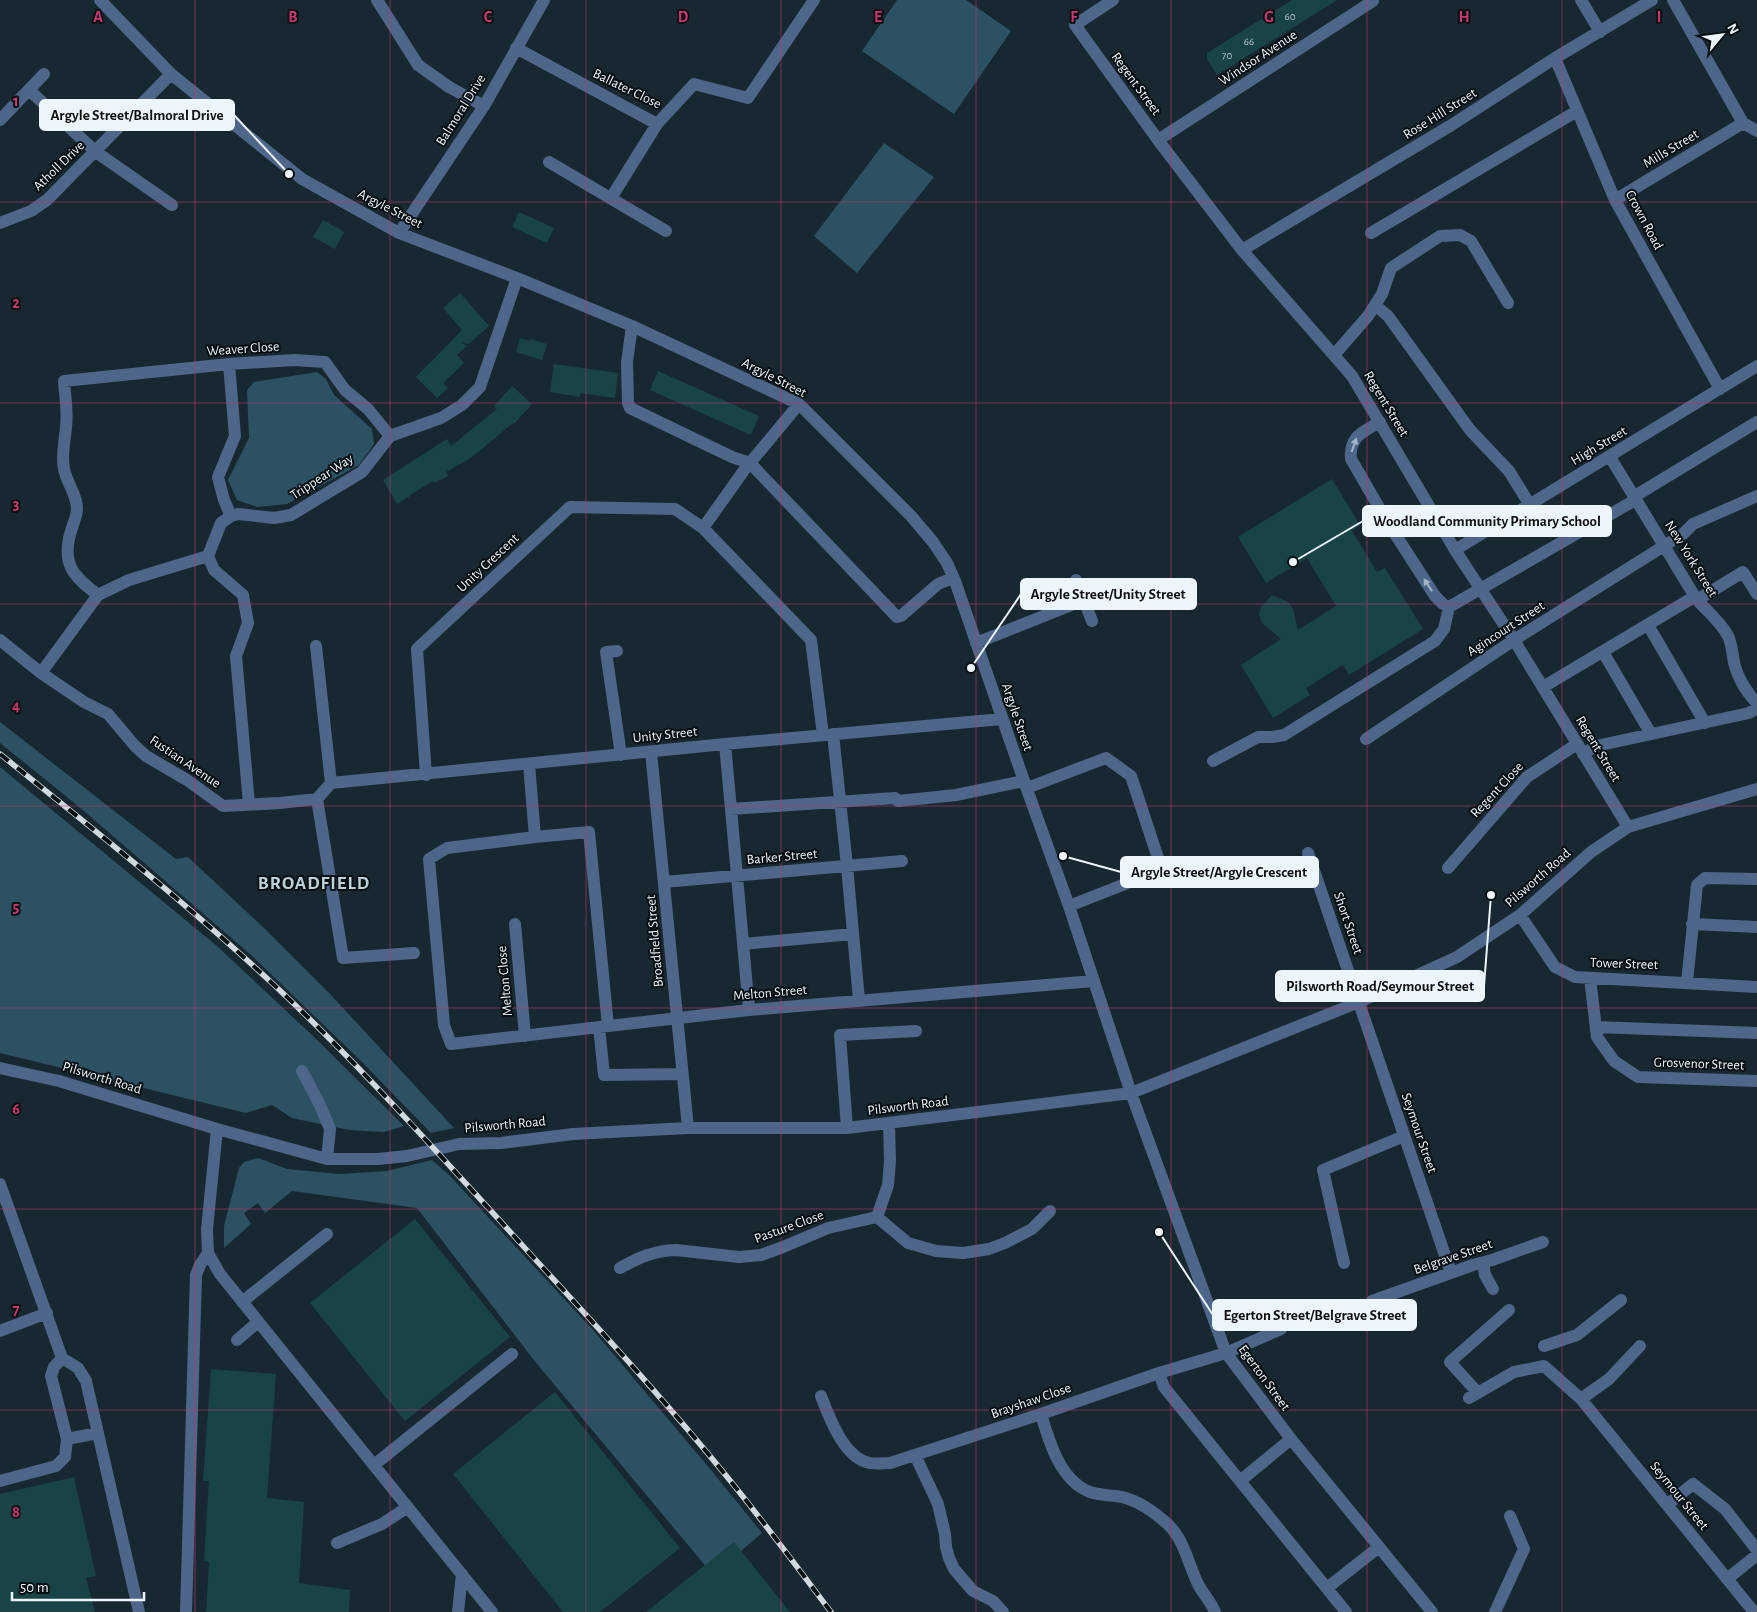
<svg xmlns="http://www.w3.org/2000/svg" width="1757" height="1612" font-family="'Alegreya Sans',sans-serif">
  <rect width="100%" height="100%" fill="#182830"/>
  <!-- green -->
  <path fill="#2c5162" d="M897,0H966L1011,31L954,114L862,51Z
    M884,143L934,177L857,273L814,236Z
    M317,372L326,379L334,395L372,429L374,444L359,465L287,504L257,507L237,500L228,480L249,438L247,390L254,382Z
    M0,722L176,859L188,857L263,927L331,995L454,1128L431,1133L362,1062L250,954L78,806L0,743Z
    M0,767L217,946L313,1036L404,1126L384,1132L349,1130L292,1118L272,1105L246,1113L0,1053Z
    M258,1158L287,1169L339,1174L387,1171L432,1160L449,1175L593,1330L711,1470L762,1533L713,1575L533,1359L417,1208L292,1191L265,1213L258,1203L244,1213L251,1224L224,1248V1226L239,1168L244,1162Z"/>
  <!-- building -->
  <path fill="#194446" d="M1292,0H1337L1217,75L1207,59V53Z
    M519,212L554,228L547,243L512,227Z
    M323,220L344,232L335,249L313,237Z
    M460,293L489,326L469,344L461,342L467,346L457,355L464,363L443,383L448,388L437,398L416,377L462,330L443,308Z
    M520,338L530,341L531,339L547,344L542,360L516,352Z
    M554,364L618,373L615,398L580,393V397L550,392Z
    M658,371L759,416L751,435L650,390Z
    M512,386L532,404L514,424L513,423L471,458L446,472L448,476L434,483L433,481L410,495V496L397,504L383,480L447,439L451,446L497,409L494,406Z
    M1332,479L1360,525L1352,531L1377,572L1385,568L1423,629L1349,675L1343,665L1306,688L1310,695L1273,718L1241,665L1281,639L1262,623L1259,614L1261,607L1272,595L1288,602L1293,609L1298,630L1336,606L1307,558L1266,583L1238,537Z
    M415,1219L510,1337L405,1421L310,1303Z
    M211,1369L276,1374L267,1498L304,1502L299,1583L350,1590L349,1612H206L209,1562L204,1561L209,1481H203Z
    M555,1392L680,1548L600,1612H563L453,1474Z
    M74,1477L96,1576L86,1578L95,1612H0V1494Z
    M734,1542L790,1612H646Z"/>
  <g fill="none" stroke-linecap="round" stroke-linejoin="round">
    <!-- minor -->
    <path stroke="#4e6689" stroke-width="12" d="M100,0L171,74L302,179L399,233L517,278L632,326L799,404L911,516L933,542L947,563L955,581L1024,781L1069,906L1131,1093L1226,1353L1291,1439L1432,1612
      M377,0L418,65L449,87L484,106
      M1113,0L1075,25L1158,140L1242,250L1352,376L1455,550L1514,640L1628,827
      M1581,0L1600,32
      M1673,0L1743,123
      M516,48L657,124L694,84L748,98L814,0
      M1555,58L1615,200L1720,389
      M29,90L96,152L172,205
      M0,120L44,74
      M1158,140L1373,1
      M549,162L666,231
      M611,198L657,124
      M1615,200L1743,123L1757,131
      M0,223L31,211L47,200L171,74
      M399,233L484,106L544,0
      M1371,233L1577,111
      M1242,250L1450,126L1555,58L1652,0
      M1375,305L1388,316L1470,430L1509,471L1530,505
      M632,326L627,362L628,403L630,408L732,457L750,463L897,617L901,616L938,584L953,578
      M1334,355L1368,316L1382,294L1391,268L1440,236L1460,235L1471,241L1508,303
      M229,364L235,436L218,477L224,500L231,516
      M1380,422C1363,432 1349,436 1351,459L1388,523L1435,596L1443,604L1449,607L1637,499
      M1610,457L1697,600C1707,611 1721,622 1728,636C1732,644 1732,653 1734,662C1737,677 1747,693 1757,703
      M1635,496L1757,422
      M703,528L745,469L799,404
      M1455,550L1757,366
      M1076,580L1092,621
      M98,595C73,576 61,564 71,531C73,524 77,516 77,509C77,494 67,484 64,469C61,455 65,441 66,427C68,412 65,396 64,381L229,364L295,360L325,362L345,390L368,409L390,436
      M1697,600L1743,572L1757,594
      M1648,625L1705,723
      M0,640L41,673L84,702L108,714L135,746L146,756L187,780L223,806L280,803L317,799L331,783L316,646
      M976,643L1084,600
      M617,651L606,652L621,755
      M1603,652L1651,734
      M41,673L98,595L129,580L208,556
      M1543,687L1694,597
      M833,734L847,866L859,1000
      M1366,739L1514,640L1683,534L1693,524L1757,496
      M725,744L731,809L895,798L898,801L956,795L1024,781
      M651,752L688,1128
      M1583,754L1596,746L1749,713L1757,708
      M1213,761L1258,737H1272L1284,735L1435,641L1444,629L1449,607
      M529,764L535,837L589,832L608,1026
      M426,775L417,649L570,507L675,509L703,528L811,640L823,735
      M331,783L725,744L1002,719
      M1027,788L1106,758L1131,776L1158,858L1148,875L1069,906
      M317,799L343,958L414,953
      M249,804L236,656L248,623L243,595L214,570L208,556L221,523L231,516L238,514L274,518L291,515L362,472L390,436L441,418L462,405L480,387L517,278
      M731,809L749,1010
      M535,837L447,848L429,859L444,1025L451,1044L749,1010L1094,981
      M1308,853L1451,1273
      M1448,868L1527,777L1577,744
      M664,882L902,861
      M1520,915L1555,967L1575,977L1757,987
      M515,924L525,1036
      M1692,924L1757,927
      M743,944L853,934
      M1590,978L1597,1037L1614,1061L1638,1077L1757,1081
      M1687,982L1697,885L1705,878L1757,879
      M599,1027L604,1075L682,1074
      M1596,1027L1757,1033
      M0,1068L59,1081L217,1129L327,1159H378L407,1156L459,1144L501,1143L573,1134L688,1128H847L1131,1093L1359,1002L1457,957L1520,915L1591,852L1628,827L1757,789
      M302,1071L319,1103L330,1129L327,1159
      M847,1128L840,1035L916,1031
      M217,1129L207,1229L208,1253L220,1274L492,1612
      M0,1184L62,1358L78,1368L86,1381L139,1612
      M877,1217L908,1243L936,1251L963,1253L989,1249L1005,1243L1032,1229L1050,1211
      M877,1217L888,1185L890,1161L889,1123
      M1344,1263L1323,1170L1404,1136
      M1483,1263L1485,1275L1493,1289
      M620,1268C640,1257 653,1251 676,1250L739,1257L761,1255L783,1247L828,1228L877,1217
      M1372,1301L1473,1265L1492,1260L1543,1242
      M242,1302L327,1234
      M0,1331L47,1313
      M237,1340L258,1322
      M1544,1346L1577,1335L1621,1300
      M1159,1373L1164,1387L1346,1612
      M1478,1393L1450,1362L1509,1310
      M821,1396C829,1417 843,1455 866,1462C874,1465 882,1463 890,1463L1041,1414L1159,1373L1226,1353L1281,1329
      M1469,1398L1514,1372L1544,1366L1581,1399L1754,1612
      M1581,1399L1609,1379L1640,1346
      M1041,1414C1049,1441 1060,1481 1090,1492C1099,1495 1107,1495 1116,1496C1134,1498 1150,1509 1163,1520C1185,1537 1187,1563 1199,1586C1204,1595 1211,1602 1215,1612
      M67,1439L98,1433
      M915,1455L938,1504L945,1534L946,1547L949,1558L954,1569L973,1591L993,1601L1003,1612
      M374,1465L512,1354
      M0,1481L56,1466L65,1457L67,1439L51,1376L54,1367L62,1358
      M1240,1481L1291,1439
      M1667,1505L1693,1484L1725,1509L1757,1550
      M337,1543L382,1524L408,1507
      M1727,1579L1757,1555
      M1327,1588L1379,1547
      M186,1612L196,1275L200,1265L208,1253
      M458,1612L462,1574
      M1495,1612L1524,1549L1510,1516"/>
    <!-- rail casing -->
    <g stroke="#cfd9df" stroke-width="5.5">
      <path id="rail" d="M0,754C92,828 185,902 272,983C357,1062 434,1149 513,1235C586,1315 660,1394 728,1478C764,1522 797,1567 831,1612"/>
    </g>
    <!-- rail -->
    <use href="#rail" stroke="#091013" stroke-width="4" stroke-dasharray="11" stroke-linecap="butt"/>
  </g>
  <!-- one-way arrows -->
  <defs><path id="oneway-solid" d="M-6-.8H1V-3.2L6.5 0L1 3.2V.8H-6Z" transform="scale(1.25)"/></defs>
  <g fill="#a4b5c7">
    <use href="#oneway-solid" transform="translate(1354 445) rotate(-71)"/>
    <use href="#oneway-solid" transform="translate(1428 585) rotate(-123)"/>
  </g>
  <!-- grid -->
  <path fill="none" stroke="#c83973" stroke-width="1" stroke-opacity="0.55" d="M195,0V1612M390,0V1612M586,0V1612M781,0V1612M976,0V1612M1171,0V1612M1367,0V1612M1562,0V1612M0,202H1757M0,403H1757M0,604H1757M0,806H1757M0,1008H1757M0,1209H1757M0,1410H1757"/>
  <g text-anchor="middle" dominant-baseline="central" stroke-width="4" stroke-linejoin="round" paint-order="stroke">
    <!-- number labels -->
    <g font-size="11" fill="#b6c9cd">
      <text x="1290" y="16">60</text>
      <text x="1249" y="41">66</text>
      <text x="1227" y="55">70</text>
    </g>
    <!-- street labels -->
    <g font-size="14" fill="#ebf5fa" stroke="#091013">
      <text transform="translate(1258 58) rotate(-33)">Windsor Avenue</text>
      <text transform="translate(1136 84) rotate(54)">Regent Street</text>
      <text transform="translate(627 89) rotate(26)">Ballater Close</text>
      <text transform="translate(461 110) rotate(-58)">Balmoral Drive</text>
      <text transform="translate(1440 114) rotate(-32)">Rose Hill Street</text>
      <text transform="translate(1671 149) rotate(-31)">Mills Street</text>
      <text transform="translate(59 166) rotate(-44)">Atholl Drive</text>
      <text transform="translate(390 209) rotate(27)">Argyle Street</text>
      <text transform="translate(1644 220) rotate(62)">Crown Road</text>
      <text transform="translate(243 349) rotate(-4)">Weaver Close</text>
      <text transform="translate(774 378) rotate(27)">Argyle Street</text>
      <text transform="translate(1386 404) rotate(59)">Regent Street</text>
      <text transform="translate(1599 446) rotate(-31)">High Street</text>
      <text transform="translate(322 477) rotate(-33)">Trippear Way</text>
      <text transform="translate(1691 559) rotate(58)">New York Street</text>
      <text transform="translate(488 563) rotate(-43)">Unity Crescent</text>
      <text transform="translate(1506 629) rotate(-33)">Agincourt Street</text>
      <text transform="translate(1017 717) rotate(71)">Argyle Street</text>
      <text transform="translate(665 735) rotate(-6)">Unity Street</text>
      <text transform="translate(1598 749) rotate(59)">Regent Street</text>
      <text transform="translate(185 762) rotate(34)">Fustian Avenue</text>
      <text transform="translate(1497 790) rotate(-47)">Regent Close</text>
      <text transform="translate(782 857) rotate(-5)">Barker Street</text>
      <text transform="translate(1538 878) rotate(-41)">Pilsworth Road</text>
      <text transform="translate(1348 923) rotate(71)">Short Street</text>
      <text transform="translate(655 941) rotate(-95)">Broadfield Street</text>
      <text transform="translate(1624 964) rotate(2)">Tower Street</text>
      <text transform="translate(505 981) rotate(-95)">Melton Close</text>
      <text transform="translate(770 993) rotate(-5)">Melton Street</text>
      <text transform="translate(1699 1064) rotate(2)">Grosvenor Street</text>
      <text transform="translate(102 1078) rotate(17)">Pilsworth Road</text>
      <text transform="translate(908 1106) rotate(-7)">Pilsworth Road</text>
      <text transform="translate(505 1125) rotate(-5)">Pilsworth Road</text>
      <text transform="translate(1419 1133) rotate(71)">Seymour Street</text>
      <text transform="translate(789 1227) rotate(-20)">Pasture Close</text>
      <text transform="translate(1453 1257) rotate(-19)">Belgrave Street</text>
      <text transform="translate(1264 1378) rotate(54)">Egerton Street</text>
      <text transform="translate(1031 1401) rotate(-19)">Brayshaw Close</text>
      <text transform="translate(1679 1496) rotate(51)">Seymour Street</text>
    </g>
    <!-- district labels -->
    <g font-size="19" font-weight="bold" letter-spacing="1" fill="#bbd0d9" stroke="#091013">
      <text x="314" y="883">BROADFIELD</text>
    </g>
  </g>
  <g font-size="16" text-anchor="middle" font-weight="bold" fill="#c83973" stroke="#091013" stroke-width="4" stroke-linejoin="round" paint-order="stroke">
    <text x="98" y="22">A</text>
    <text x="293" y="22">B</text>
    <text x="488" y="22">C</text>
    <text x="683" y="22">D</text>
    <text x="878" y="22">E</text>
    <text x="1074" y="22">F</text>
    <text x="1269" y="22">G</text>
    <text x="1464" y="22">H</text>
    <text x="1659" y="22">I</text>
    <text x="16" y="106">1</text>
    <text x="16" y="308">2</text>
    <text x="16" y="509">3</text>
    <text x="16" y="711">4</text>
    <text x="16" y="912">5</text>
    <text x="16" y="1114">6</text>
    <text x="16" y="1315">7</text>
    <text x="16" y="1517">8</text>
  </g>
  <!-- callouts -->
  <path fill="none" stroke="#ebf5fa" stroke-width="2" d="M289 174L234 115M1293 562L1363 521M971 668L1021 594M1063 856L1121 872M1491 895L1484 986M1159 1232L1213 1315"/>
  <g fill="#ebf5fa" stroke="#091013" stroke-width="2">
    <circle cx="289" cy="174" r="5"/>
    <circle cx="1293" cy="562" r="5"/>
    <circle cx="971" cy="668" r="5"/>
    <circle cx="1063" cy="856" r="5"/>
    <circle cx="1491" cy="895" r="5"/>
    <circle cx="1159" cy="1232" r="5"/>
  </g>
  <g fill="#ebf5fa" stroke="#ebf5fa" stroke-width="2">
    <rect x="40" y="100" width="194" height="30" rx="5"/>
    <rect x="1363" y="506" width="248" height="30" rx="5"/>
    <rect x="1021" y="579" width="175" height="30" rx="5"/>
    <rect x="1121" y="857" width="197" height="30" rx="5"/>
    <rect x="1276" y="971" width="208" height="30" rx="5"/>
    <rect x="1213" y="1300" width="203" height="30" rx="5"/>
  </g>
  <g font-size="15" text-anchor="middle" font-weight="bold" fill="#111">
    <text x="137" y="120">Argyle Street/Balmoral Drive</text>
    <text x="1487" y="526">Woodland Community Primary School</text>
    <text x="1108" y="599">Argyle Street/Unity Street</text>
    <text x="1219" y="877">Argyle Street/Argyle Crescent</text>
    <text x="1380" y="991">Pilsworth Road/Seymour Street</text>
    <text x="1315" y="1320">Egerton Street/Belgrave Street</text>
  </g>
  <!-- north arrow -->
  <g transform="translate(1722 35) rotate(61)" stroke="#091013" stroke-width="4" paint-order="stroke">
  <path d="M0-4L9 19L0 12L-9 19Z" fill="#ebf5fa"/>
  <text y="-8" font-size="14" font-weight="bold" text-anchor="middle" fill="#ebf5fa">N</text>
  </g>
  <!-- scale -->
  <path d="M12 1592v8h132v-8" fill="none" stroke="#ebf5fa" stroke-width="2.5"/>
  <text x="20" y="1592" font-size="15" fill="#ebf5fa" stroke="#091013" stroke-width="4" paint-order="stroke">50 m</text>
</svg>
